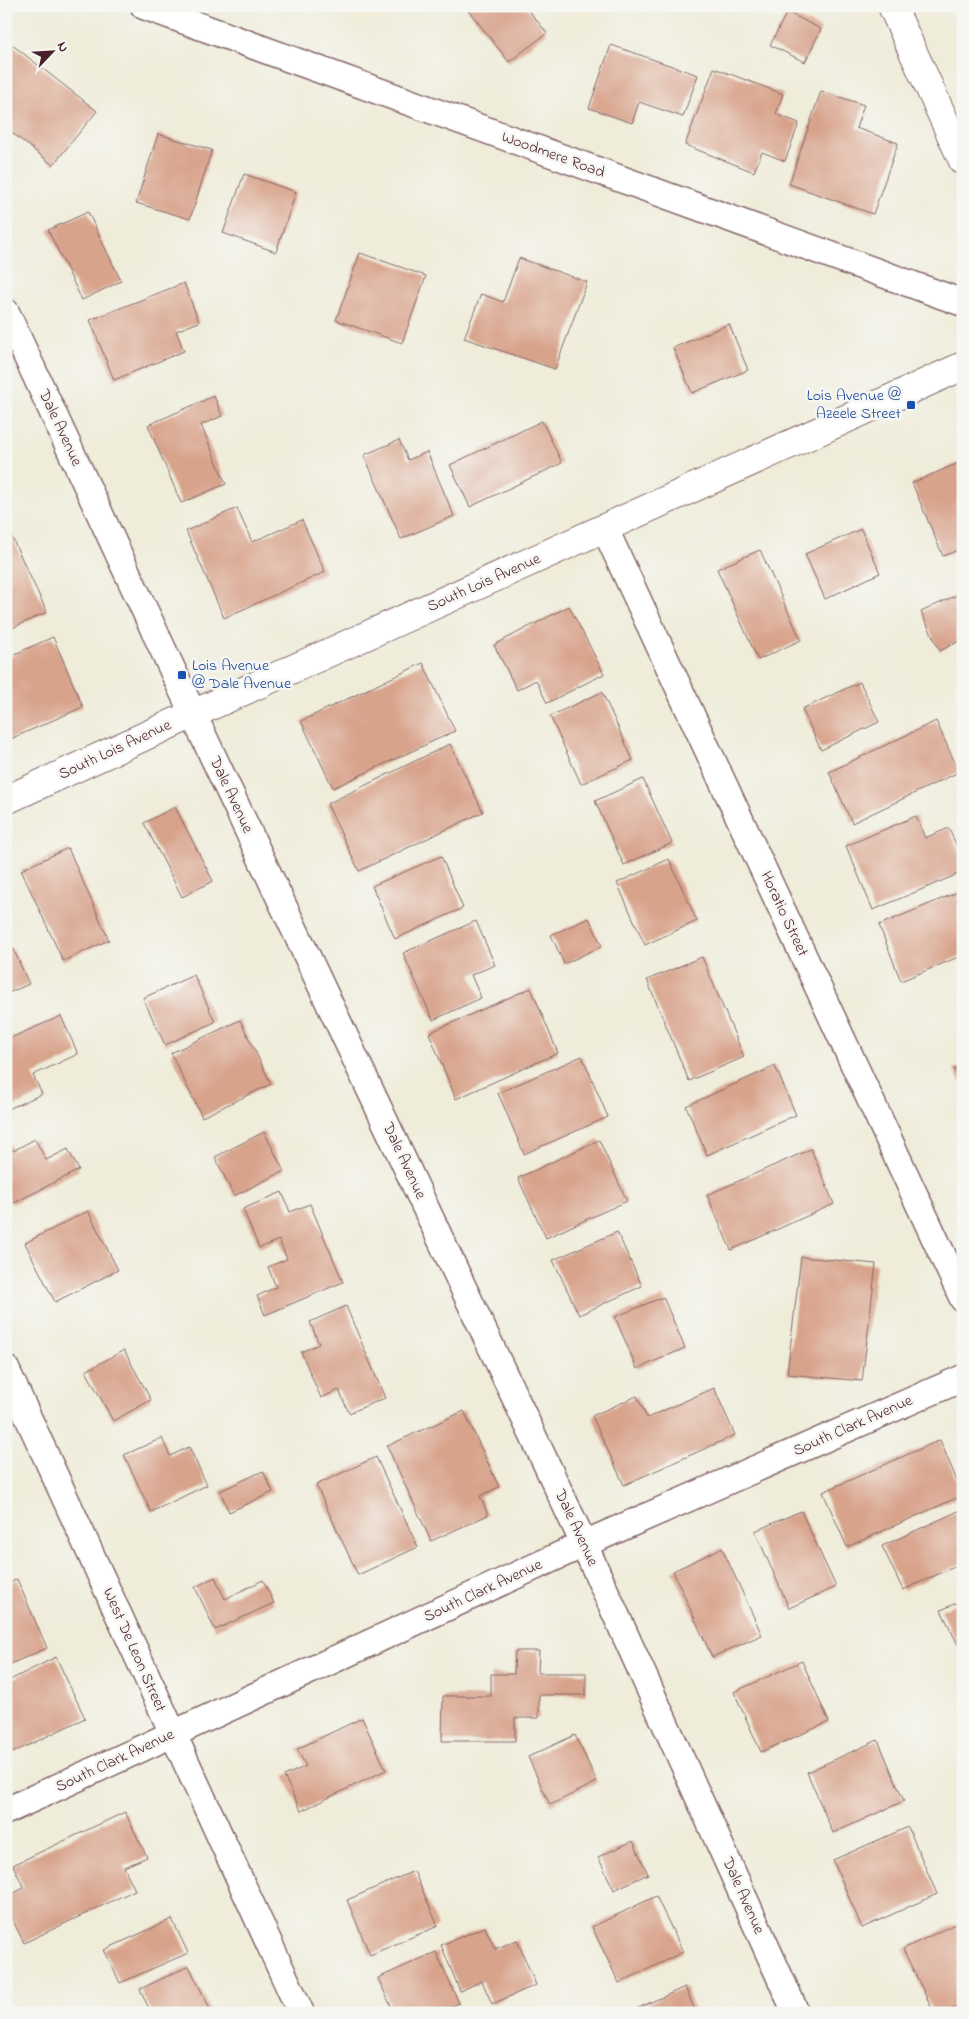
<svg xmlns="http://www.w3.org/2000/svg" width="969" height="2019" font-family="'Indie Flower',sans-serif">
  <rect width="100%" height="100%" fill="#f6f6f2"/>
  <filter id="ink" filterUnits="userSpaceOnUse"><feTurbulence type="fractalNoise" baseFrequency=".02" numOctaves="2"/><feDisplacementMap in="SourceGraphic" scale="10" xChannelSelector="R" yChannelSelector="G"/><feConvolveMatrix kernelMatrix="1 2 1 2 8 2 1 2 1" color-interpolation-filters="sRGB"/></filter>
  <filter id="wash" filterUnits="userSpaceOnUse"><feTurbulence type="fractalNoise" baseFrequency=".0096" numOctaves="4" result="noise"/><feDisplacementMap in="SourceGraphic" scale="20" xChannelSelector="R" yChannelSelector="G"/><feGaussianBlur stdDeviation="1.12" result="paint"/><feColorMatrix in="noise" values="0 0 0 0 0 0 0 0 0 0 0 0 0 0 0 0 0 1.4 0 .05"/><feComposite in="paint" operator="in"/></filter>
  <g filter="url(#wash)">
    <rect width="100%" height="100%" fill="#efecd9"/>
    <g id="blocks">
      <!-- building -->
      <path fill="#d8a38b" d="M465,6H525L547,33L509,62Z
        M787,12L821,29L805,62L770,45Z
        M6,40L97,111L53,165L6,128Z
        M611,45L698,75L683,117L639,102L632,123L589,108Z
        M714,68L783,94L776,114L799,123L785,161L762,152L754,172L685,145Z
        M821,91L864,105L856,128L898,143L873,214L789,184Z
        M158,134L212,150L190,219L136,203Z
        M244,174L296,192L276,252L223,233Z
        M88,212L121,281L82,300L48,230Z
        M360,253L426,276L402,343L336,320Z
        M519,258L587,282L555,369L464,338L481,294L503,302Z
        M184,283L199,322L176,331L184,351L114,380L90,320Z
        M729,324L748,370L692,393L673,348Z
        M214,396L222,416L201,425L226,484L181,503L148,425Z
        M542,421L562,463L470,507L450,465Z
        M399,440L408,460L427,452L454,516L401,539L364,455Z
        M963,461V548L943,556L912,483Z
        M237,508L252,542L302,520L325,572L224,618L186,531Z
        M6,525L47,612L6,631Z
        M861,529L880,573L825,599L805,554Z
        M760,550L801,640L758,660L717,569Z
        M963,592V639L940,651L921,612Z
        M569,606L604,674L547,703L536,680L517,690L494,645Z
        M53,637L83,707L6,741V658Z
        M423,663L455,731L333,788L301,721Z
        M860,682L879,722L821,750L802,709Z
        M602,692L633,760L581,784L550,716Z
        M936,721L959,772L852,823L829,772Z
        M450,744L483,812L359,871L327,804Z
        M643,779L672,843L624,865L595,801Z
        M175,807L213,881L182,897L144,823Z
        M916,816L925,838L949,828L963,861V872L873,910L846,846Z
        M68,848L109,940L63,961L21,870Z
        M441,856L463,908L395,939L372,886Z
        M669,859L697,921L645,945L617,883Z
        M963,890V955L901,981L879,925Z
        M589,918L602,946L564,964L551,935Z
        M476,921L495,965L471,975L481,998L433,1020L403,953Z
        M13,948L29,984L6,994V951Z
        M702,957L744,1057L689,1081L647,980Z
        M194,975L215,1022L165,1045L143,998Z
        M531,988L558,1053L456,1099L429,1033Z
        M61,1016L78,1054L33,1075L42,1094L6,1110V1040Z
        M240,1020L271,1084L202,1117L171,1053Z
        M582,1056L608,1117L524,1154L498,1093Z
        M775,1066L796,1115L707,1155L686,1106Z
        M963,1066V1087L954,1069Z
        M264,1132L284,1171L234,1196L215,1157Z
        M6,1137L13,1151L35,1139L46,1160L68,1149L79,1170L12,1204L6,1192Z
        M599,1140L627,1201L546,1238L518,1178Z
        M811,1149L834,1204L731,1250L707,1195Z
        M282,1192L290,1212L310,1204L343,1282L265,1315L257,1296L276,1287L268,1267L287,1259L279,1240L259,1248L243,1209Z
        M88,1211L118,1270L55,1302L25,1243Z
        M617,1232L642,1286L579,1315L553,1260Z
        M801,1257L876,1264L862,1381L787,1374Z
        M663,1297L685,1348L637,1369L615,1317Z
        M346,1306L385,1398L349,1413L339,1390L321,1398L301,1352L319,1344L310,1322Z
        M124,1350L151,1400L113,1421L86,1371Z
        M714,1388L735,1435L624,1485L592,1416L637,1396L647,1418Z
        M464,1411L499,1487L480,1496L488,1515L431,1541L387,1446Z
        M162,1438L170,1456L189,1447L207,1485L151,1512L124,1455Z
        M940,1440L963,1495L847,1547L823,1492Z
        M376,1457L418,1547L358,1575L316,1485Z
        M263,1471L273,1492L229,1512L220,1491Z
        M963,1509V1563L903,1590L882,1546Z
        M801,1511L836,1587L789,1608L755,1531Z
        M722,1548L762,1635L712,1657L673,1571Z
        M215,1577L225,1599L263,1580L274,1603L215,1630L195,1587Z
        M17,1579L47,1648L6,1666V1585Z
        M963,1600V1655L941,1610Z
        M515,1651H539L538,1673H586V1695H539V1718H515V1741H442L443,1696H491V1674H514Z
        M56,1657L85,1718L8,1755L6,1750V1682Z
        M802,1661L829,1722L761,1752L734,1692Z
        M362,1718L386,1770L301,1811L284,1776L306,1766L297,1749Z
        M575,1735L597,1782L550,1805L528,1757Z
        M878,1740L904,1801L833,1833L807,1772Z
        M125,1812L147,1857L124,1867L135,1890L24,1943L6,1907V1897L24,1888L13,1865Z
        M908,1827L937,1894L862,1928L833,1860Z
        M633,1841L648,1874L614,1890L598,1857Z
        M414,1871L438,1926L370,1955L347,1900Z
        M656,1896L683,1952L619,1983L592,1927Z
        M172,1919L188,1953L120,1983L104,1950Z
        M955,1924L963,1940V2004L944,2013H934L903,1949Z
        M485,1927L495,1949L517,1940L536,1985L492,2004L482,1981L460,1991L441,1945Z
        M436,1952L459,2003L438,2013H394L378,1978Z
        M189,1966L212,2013H151L140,1989Z
        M685,1987L696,2013H627Z"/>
    </g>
  </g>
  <g filter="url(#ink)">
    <use href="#blocks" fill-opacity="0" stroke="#846768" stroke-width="1"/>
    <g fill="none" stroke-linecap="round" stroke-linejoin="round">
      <!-- minor casing -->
      <g stroke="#846768" stroke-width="29">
        <path id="minor" d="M144,6L963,303
          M6,312L193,714L584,1544L796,2013
          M605,529L963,1299
          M6,1369L301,2013
          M6,1811L584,1544L963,1378"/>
      </g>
      <!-- tertiary casing -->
      <g stroke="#846768" stroke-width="30">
        <path id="tertiary" d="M892,6L963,161
          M6,800L193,714L963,366"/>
      </g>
      <!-- minor -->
      <use href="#minor" stroke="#fff" stroke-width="26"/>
      <!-- tertiary -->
      <use href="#tertiary" stroke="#fff" stroke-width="28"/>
    </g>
  </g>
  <!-- markers -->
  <g fill="#1a4fb4" stroke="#f6f6f2" stroke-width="2">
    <rect x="906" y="400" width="10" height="10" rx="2.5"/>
    <rect x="177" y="670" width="10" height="10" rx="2.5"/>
  </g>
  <g text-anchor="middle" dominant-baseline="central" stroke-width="5" stroke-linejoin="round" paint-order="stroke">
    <!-- street labels -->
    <g font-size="16" fill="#4a1f2b" stroke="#f6f6f2">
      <text transform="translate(553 155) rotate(20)">Woodmere Road</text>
      <text transform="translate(60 428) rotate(65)">Dale Avenue</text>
      <text transform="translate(484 583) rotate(-24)">South Lois Avenue</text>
      <text transform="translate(115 750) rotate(-25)">South Lois Avenue</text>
      <text transform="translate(231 795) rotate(65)">Dale Avenue</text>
      <text transform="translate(784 914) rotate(65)">Horatio Street</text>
      <text transform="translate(404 1161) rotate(65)">Dale Avenue</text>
      <text transform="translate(853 1426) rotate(-24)">South Clark Avenue</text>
      <text transform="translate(576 1528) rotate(65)">Dale Avenue</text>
      <text transform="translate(483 1591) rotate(-25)">South Clark Avenue</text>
      <text transform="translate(134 1650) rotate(66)">West De Leon Street</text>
      <text transform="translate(115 1761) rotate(-25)">South Clark Avenue</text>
      <text transform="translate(743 1896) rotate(66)">Dale Avenue</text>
    </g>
    <!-- transit labels -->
    <g font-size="16" fill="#164399" stroke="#f6f6f2" text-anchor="end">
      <text x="901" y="396">Lois Avenue @<tspan x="901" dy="18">Azeele Street</tspan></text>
      <text x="192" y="666" text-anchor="start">Lois Avenue<tspan x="192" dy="18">@ Dale Avenue</tspan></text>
    </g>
  </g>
  <!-- margin -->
  <rect width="969" height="2019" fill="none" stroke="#f6f6f2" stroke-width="25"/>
  <!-- north arrow -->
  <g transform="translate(52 52) rotate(65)" stroke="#f6f6f2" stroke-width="4" paint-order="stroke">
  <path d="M0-4L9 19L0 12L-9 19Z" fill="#4a1f2b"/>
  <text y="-8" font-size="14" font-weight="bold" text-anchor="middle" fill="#4a1f2b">N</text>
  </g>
</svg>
